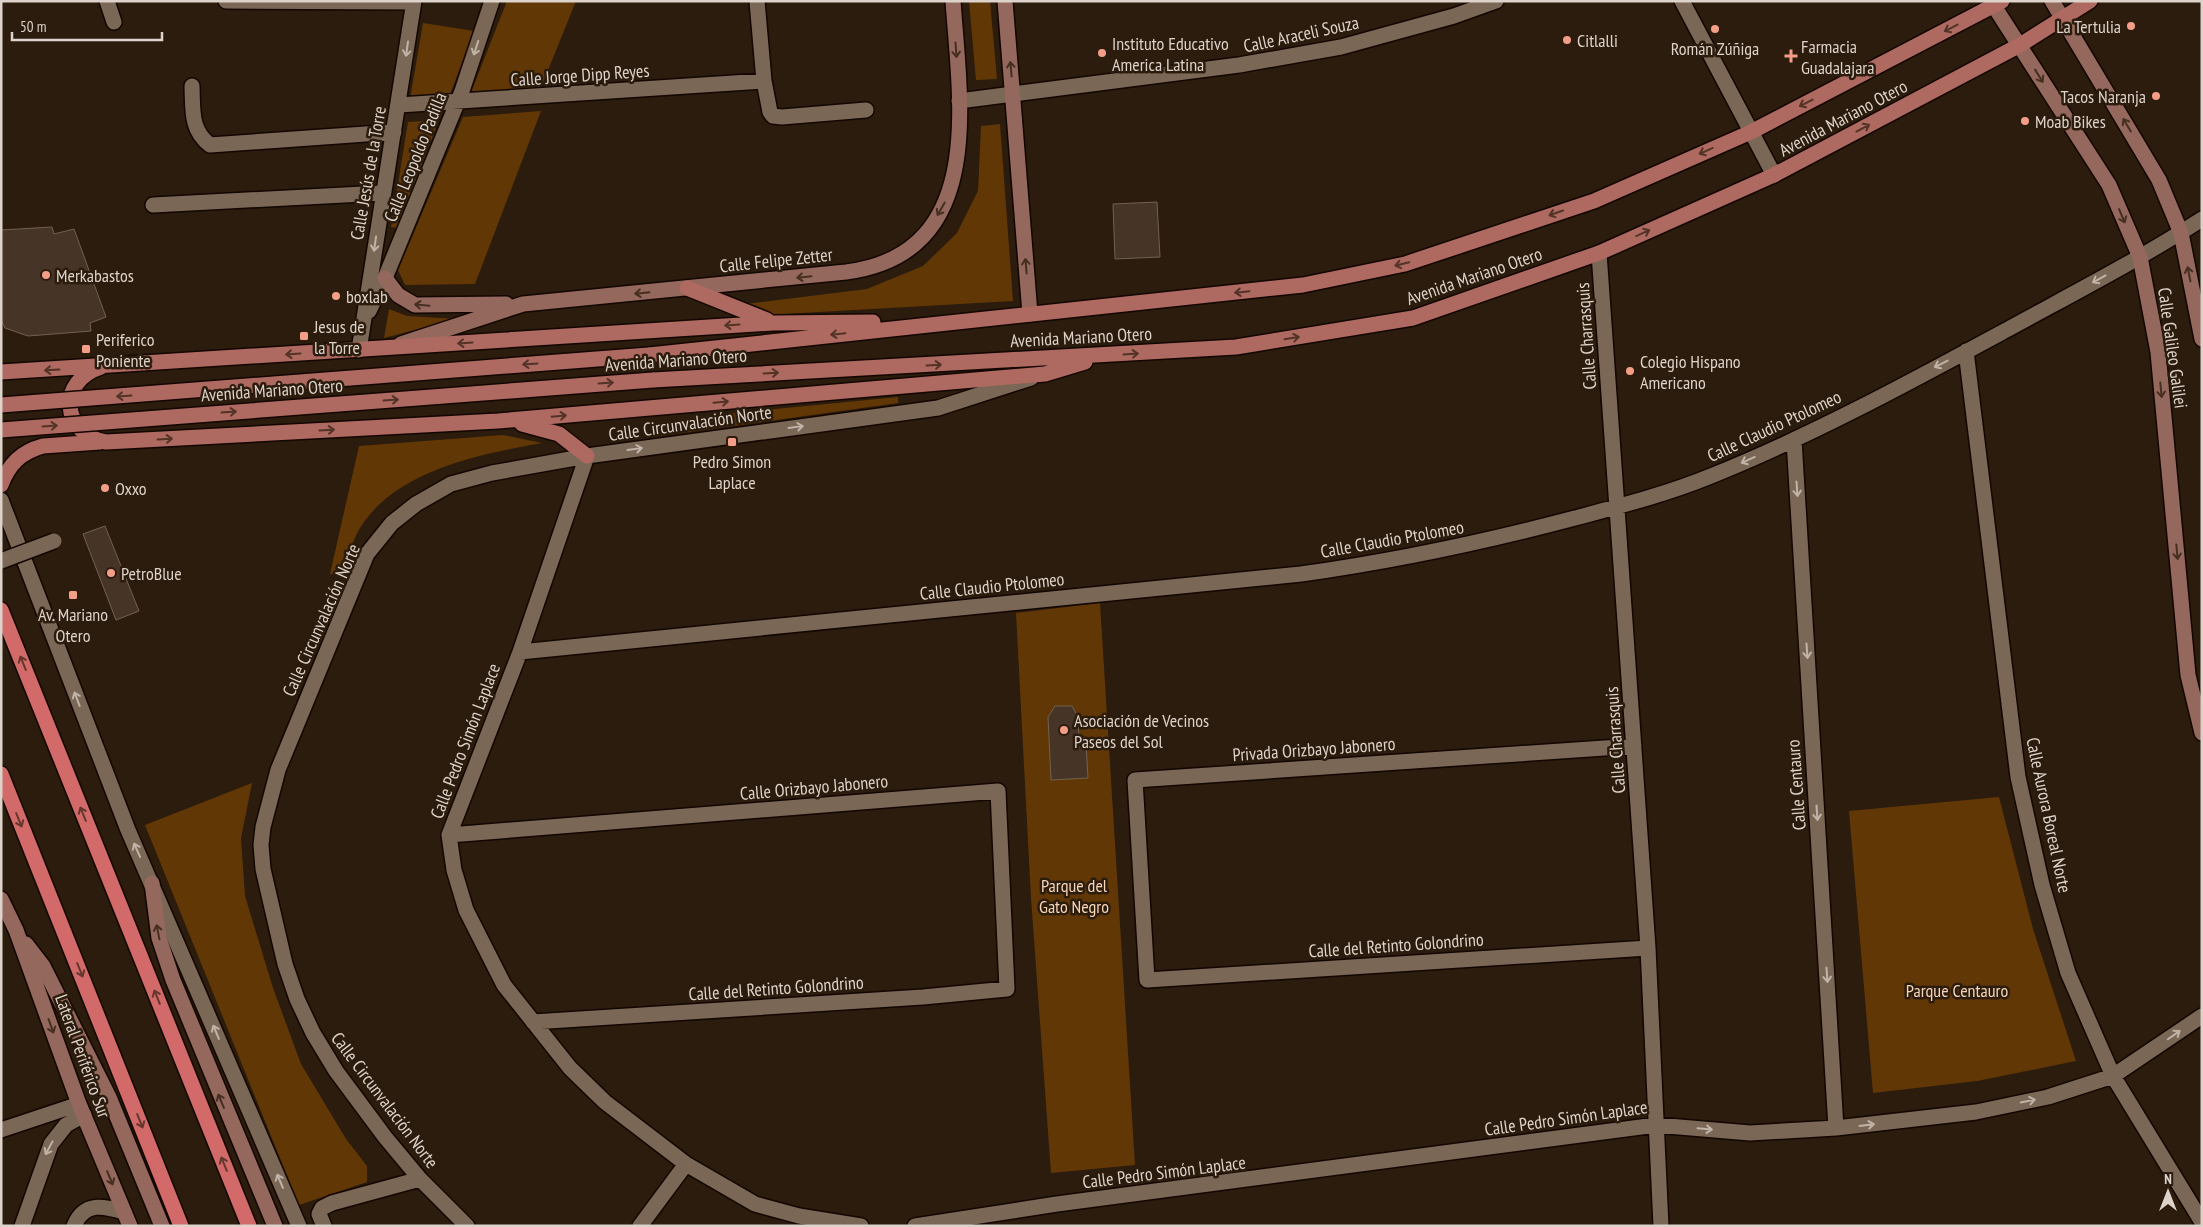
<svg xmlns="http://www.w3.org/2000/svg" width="2203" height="1227" font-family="'PT Sans Narrow',sans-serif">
  <rect width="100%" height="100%" fill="#2b1c0d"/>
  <!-- green -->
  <path fill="#623706" d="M507,1H576L540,90L470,95Z
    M969,1H990L997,79L976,80Z
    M423,23L474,31L449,97L410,99Z
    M541,111L475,284L405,285L398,270L463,117Z
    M439,120L398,228L391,227L408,122Z
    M1000,124L1013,301L766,315L745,304L867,289L923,266L957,233L978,191L981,126Z
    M389,309L407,316L457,319L384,338Z
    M898,397V403L661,436L658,426L694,417Z
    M503,435L542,443C480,454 396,470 360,528C352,541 348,559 342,574H330L359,446Z
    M1100,603L1135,1165L1051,1173L1031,898L1016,613Z
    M252,783L241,838L245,896L273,988L301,1064L346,1139L367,1166V1182L299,1205L145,825Z
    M1999,797L2033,929L2076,1061L1977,1081L1873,1093L1849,811Z"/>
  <!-- building -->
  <path fill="#463526" stroke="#736150" d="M1157,202L1160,257L1115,259L1113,204Z
    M52,227L54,234L74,229L106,317L90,323L91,331L28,336L5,328L1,320V230Z
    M105,526L139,611L116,620L83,534Z
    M1055,706H1072L1078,717L1079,744H1086L1088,778L1051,780L1048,717Z"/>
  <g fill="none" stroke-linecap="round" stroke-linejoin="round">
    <!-- street casing -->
    <g stroke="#130600" stroke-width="18">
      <path id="street" d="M107,1L114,22
        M226,1L414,2
        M757,1L764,81L770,112L773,116L782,117L866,110
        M1682,1L1774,175
        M192,86C193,109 190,130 210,145L394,132
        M959,101L1239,65L1341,47L1454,16L1496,1
        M399,105L764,81
        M153,205L382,193
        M1599,253L1648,948L1661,1226
        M369,311L385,278L462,91L492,1
        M359,350L414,1
        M1966,351L2018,777L2042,885L2068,973L2113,1076L2202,1222
        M1794,440L1836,1128
        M587,456L520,652L449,835L454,870L466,910L504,985L570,1068L605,1102L686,1164L755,1204L799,1216L861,1226
        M1,500L128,830L299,1226
        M520,652L1301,574C1394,561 1484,542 1575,518C1620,506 1667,494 1711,476C1813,435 1912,381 2010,328C2074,293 2140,259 2202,219
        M1634,746L1135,780L1147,980L1648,948
        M449,835L998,791L1007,989L923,997L533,1022
        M1,1130L79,1104
        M22,1226L51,1144L66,1125L84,1115
        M74,1226C84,1201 104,1206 124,1212
        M324,1226L319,1214L322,1208L332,1203L420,1179
        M467,1226L420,1179L385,1137L336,1071L313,1033L297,999L285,964L263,869L261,845L263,827L278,770L367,554L392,523L416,504L451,484L492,473L587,456L938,408L1031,378
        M640,1226L686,1164
        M915,1226L1057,1204L1656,1125L1750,1133L1836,1128L1976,1112L2048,1097L2113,1076L2202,1016"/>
    </g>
    <!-- secondary casing -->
    <g stroke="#130600" stroke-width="18">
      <path id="secondary" d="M1005,1L1030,314
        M2052,1L2159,180L2181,233L2202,339
        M1994,6L2109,185L2140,257L2158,352L2188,675L2202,733
        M385,278L398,295L415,305L506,304
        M401,344L523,304L846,272C987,254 960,103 953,1
        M152,883L159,938L173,980L275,1226
        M1,899L16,930L79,1104L130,1226
        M26,944L43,966L109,1097L162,1226"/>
    </g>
    <!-- primary casing -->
    <g stroke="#130600" stroke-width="18">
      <path id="primary" d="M687,288L767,320
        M649,355L1303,285L1405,264L1594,201L1751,132L2002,1
        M101,367C57,381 61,434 106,442L498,421L1045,374L1085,362
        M1,372L773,323L873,322
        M653,380L1236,347L1413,318L1599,253L1774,175L2020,45L2090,1
        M522,424L559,434L587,456
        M1,485C9,464 21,452 43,446L100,442"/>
    </g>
    <!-- highway casing -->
    <g stroke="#130600" stroke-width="18">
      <path id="highway" d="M1,610L249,1226
        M1,774L181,1226"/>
    </g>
    <!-- street -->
    <use href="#street" stroke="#7a6756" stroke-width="15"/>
    <!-- secondary -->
    <use href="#secondary" stroke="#94685c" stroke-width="15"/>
    <!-- primary -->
    <use href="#primary" stroke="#ae6961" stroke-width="15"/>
    <!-- highway -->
    <use href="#highway" stroke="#d16a69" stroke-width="15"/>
    <!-- street-bridge casing -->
    <g stroke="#130600" stroke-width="18" stroke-linecap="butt">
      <path id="street-bridge" d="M1,561L54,541"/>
    </g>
    <!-- primary-bridge casing -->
    <g stroke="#130600" stroke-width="18" stroke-linecap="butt">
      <path id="primary-bridge" d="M1,405L649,355
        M1,430L653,380"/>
    </g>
    <!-- street-bridge -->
    <use href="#street-bridge" stroke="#7a6756" stroke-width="15"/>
    <!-- primary-bridge -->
    <use href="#primary-bridge" stroke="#ae6961" stroke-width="15"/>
  </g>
  <!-- one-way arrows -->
  <defs><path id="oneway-shaft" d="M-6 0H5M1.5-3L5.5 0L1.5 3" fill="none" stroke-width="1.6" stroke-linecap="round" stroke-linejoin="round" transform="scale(1.25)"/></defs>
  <g stroke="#523326">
    <use href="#oneway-shaft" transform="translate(1951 28) rotate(153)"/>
    <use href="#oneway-shaft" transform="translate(1806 103) rotate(153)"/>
    <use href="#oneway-shaft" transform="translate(1863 128) rotate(-28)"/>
    <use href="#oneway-shaft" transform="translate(1706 151) rotate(156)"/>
    <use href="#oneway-shaft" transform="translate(1556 213) rotate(161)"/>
    <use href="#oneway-shaft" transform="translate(1643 233) rotate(-24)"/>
    <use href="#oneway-shaft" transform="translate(1402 264) rotate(166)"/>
    <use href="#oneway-shaft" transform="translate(1242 292) rotate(174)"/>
    <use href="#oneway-shaft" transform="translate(732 325) rotate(176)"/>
    <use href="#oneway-shaft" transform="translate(838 334) rotate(174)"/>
    <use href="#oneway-shaft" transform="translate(1292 338) rotate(-9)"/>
    <use href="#oneway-shaft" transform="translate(465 343) rotate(176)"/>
    <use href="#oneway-shaft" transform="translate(293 354) rotate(176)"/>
    <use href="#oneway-shaft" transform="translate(1131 354) rotate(-4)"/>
    <use href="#oneway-shaft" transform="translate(530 364) rotate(176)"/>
    <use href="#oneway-shaft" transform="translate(934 365) rotate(-3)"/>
    <use href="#oneway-shaft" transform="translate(52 370) rotate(177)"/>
    <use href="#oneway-shaft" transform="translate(771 373) rotate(-3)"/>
    <use href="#oneway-shaft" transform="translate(606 383) rotate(-4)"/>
    <use href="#oneway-shaft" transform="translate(124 396) rotate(176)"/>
    <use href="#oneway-shaft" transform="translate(391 400) rotate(-4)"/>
    <use href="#oneway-shaft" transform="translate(721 402) rotate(-5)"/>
    <use href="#oneway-shaft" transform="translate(229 412) rotate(-4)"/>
    <use href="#oneway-shaft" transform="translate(559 416) rotate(-5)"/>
    <use href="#oneway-shaft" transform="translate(50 426) rotate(-4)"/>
    <use href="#oneway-shaft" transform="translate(327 430) rotate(-3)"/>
    <use href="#oneway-shaft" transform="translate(165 439) rotate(-3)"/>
  </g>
  <g stroke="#c0b3a7">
    <use href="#oneway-shaft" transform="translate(476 48) rotate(108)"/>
    <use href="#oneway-shaft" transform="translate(407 49) rotate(98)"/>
    <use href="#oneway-shaft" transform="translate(375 244) rotate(98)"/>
    <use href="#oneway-shaft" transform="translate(2099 279) rotate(151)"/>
    <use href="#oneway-shaft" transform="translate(1941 364) rotate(153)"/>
    <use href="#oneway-shaft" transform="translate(796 427) rotate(-8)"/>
    <use href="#oneway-shaft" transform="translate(635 449) rotate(-8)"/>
    <use href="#oneway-shaft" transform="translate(1748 460) rotate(156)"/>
    <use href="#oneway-shaft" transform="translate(1797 489) rotate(86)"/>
    <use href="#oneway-shaft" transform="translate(1807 651) rotate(86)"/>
    <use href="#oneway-shaft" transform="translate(77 699) rotate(-111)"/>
    <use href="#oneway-shaft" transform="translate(1817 813) rotate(86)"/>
    <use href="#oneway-shaft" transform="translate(137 850) rotate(-114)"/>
    <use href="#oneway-shaft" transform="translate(1827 975) rotate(86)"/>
    <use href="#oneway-shaft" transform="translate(216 1032) rotate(-113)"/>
    <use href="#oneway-shaft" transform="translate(2174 1035) rotate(-35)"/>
    <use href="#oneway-shaft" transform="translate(2028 1101) rotate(-11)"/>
    <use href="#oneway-shaft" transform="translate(1867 1125) rotate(-7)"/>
    <use href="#oneway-shaft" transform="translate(1705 1129) rotate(5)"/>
    <use href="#oneway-shaft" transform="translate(49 1148) rotate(118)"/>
    <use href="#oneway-shaft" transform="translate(280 1181) rotate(-113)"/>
  </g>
  <g stroke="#452f21">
    <use href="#oneway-shaft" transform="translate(956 50) rotate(86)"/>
    <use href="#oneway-shaft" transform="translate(1011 69) rotate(-95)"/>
    <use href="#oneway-shaft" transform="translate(2039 76) rotate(58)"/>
    <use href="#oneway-shaft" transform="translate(2127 125) rotate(-121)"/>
    <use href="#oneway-shaft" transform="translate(941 209) rotate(120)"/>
    <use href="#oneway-shaft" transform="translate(2122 216) rotate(67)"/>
    <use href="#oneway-shaft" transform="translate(1026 266) rotate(-95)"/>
    <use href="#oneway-shaft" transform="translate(2189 274) rotate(-101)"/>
    <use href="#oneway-shaft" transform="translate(804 277) rotate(174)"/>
    <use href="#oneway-shaft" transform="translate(642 293) rotate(174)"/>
    <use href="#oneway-shaft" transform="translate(422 305) rotate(-175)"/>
    <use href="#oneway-shaft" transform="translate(2161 390) rotate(85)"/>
    <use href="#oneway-shaft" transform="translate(2177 552) rotate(85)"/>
    <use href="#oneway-shaft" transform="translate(158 932) rotate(-101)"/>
    <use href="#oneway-shaft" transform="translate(51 1026) rotate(70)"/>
    <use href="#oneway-shaft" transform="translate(221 1101) rotate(-113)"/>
    <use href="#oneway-shaft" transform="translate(110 1178) rotate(67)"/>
  </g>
  <g stroke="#65372d">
    <use href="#oneway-shaft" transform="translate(23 663) rotate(-112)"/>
    <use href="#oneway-shaft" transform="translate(83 814) rotate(-112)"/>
    <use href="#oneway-shaft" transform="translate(19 820) rotate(68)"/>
    <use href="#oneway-shaft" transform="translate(80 970) rotate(68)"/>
    <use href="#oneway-shaft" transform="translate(157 997) rotate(-112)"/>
    <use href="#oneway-shaft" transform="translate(140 1121) rotate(68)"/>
    <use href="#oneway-shaft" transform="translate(224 1164) rotate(-112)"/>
  </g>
  <!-- markers -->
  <g fill="#f49e88" stroke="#2b1c0d" stroke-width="2">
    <circle cx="2131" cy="26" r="5"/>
    <circle cx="1715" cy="29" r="5"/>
    <circle cx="1567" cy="40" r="5"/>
    <circle cx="1102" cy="53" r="5"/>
    <path d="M1788.5 48.5h5v5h5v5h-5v5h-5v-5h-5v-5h5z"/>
    <circle cx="2156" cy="96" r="5"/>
    <circle cx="2025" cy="121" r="5"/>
    <circle cx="46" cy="275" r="5"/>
    <circle cx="336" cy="296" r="5"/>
    <rect x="299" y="331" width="10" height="10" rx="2.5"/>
    <rect x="81" y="344" width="10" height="10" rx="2.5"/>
    <circle cx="1630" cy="371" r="5"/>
    <rect x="727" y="437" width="10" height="10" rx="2.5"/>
    <circle cx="105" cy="488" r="5"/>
    <circle cx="111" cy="573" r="5"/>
    <rect x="68" y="590" width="10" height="10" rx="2.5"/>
    <circle cx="1064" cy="730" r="5"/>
  </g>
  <g text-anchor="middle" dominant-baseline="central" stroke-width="5" stroke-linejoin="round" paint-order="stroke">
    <!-- poi labels -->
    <g font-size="18" fill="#ded3ca" stroke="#2b1c0d" text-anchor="start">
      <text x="2121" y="26" text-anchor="end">La Tertulia</text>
      <text x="1577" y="40">Citlalli</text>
      <text x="1112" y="43">Instituto Educativo<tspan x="1112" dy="21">America Latina</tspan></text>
      <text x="1801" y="46">Farmacia<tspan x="1801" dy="21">Guadalajara</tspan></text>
      <text x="1715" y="48" text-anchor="middle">Román Zúñiga</text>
      <text x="2146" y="96" text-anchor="end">Tacos Naranja</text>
      <text x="2035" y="121">Moab Bikes</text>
      <text x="56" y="275">Merkabastos</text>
      <text x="346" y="296">boxlab</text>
      <text x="314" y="326">Jesus de<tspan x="314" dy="21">la Torre</tspan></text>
      <text x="96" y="339">Periferico<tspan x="96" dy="21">Poniente</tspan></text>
      <text x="1640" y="361">Colegio Hispano<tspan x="1640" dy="21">Americano</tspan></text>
      <text x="732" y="461" text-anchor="middle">Pedro Simon<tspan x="732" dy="21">Laplace</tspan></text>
      <text x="115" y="488">Oxxo</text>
      <text x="121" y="573">PetroBlue</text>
      <text x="73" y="614" text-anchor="middle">Av. Mariano<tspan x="73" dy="21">Otero</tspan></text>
      <text x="1074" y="720">Asociación de Vecinos<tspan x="1074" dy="21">Paseos del Sol</tspan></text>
    </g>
    <!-- street labels -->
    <g font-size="18" fill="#ded3ca" stroke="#2b1c0d">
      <text transform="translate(1301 34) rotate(-12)">Calle Araceli Souza</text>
      <text transform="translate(580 75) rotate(-4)">Calle Jorge Dipp Reyes</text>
      <text transform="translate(1843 118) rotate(-28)">Avenida Mariano Otero</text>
      <text transform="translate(415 157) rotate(-68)">Calle Leopoldo Padilla</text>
      <text transform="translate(368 173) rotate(-80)">Calle Jesús de la Torre</text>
      <text transform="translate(776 260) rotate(-6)">Calle Felipe Zetter</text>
      <text transform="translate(1474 276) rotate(-19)">Avenida Mariano Otero</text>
      <text transform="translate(1586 336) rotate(-94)">Calle Charrasquis</text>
      <text transform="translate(1081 337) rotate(-3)">Avenida Mariano Otero</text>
      <text transform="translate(2173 348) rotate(82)">Calle Galileo Galilei</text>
      <text transform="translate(676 360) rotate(-4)">Avenida Mariano Otero</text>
      <text transform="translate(272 390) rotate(-4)">Avenida Mariano Otero</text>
      <text transform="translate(690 423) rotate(-8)">Calle Circunvalación Norte</text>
      <text transform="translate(1774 426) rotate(-25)">Calle Claudio Ptolomeo</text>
      <text transform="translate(1392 539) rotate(-10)">Calle Claudio Ptolomeo</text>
      <text transform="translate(992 586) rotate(-6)">Calle Claudio Ptolomeo</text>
      <text transform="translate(321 620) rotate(-66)">Calle Circunvalación Norte</text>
      <text transform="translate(1615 740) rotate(-94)">Calle Charrasquis</text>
      <text transform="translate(465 741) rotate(-69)">Calle Pedro Simón Laplace</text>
      <text transform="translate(1314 749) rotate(-4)">Privada Orizbayo Jabonero</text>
      <text transform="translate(1796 785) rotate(-94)">Calle Centauro</text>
      <text transform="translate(814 787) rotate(-5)">Calle Orizbayo Jabonero</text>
      <text transform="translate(2049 815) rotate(78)">Calle Aurora Boreal Norte</text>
      <text transform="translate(1396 945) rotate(-4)">Calle del Retinto Golondrino</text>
      <text transform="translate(776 988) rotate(-4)">Calle del Retinto Golondrino</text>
      <text transform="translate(83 1056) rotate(70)">Lateral Periférico Sur</text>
      <text transform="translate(385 1100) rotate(53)">Calle Circunvalación Norte</text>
      <text transform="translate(1566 1118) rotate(-8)">Calle Pedro Simón Laplace</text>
      <text transform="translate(1164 1172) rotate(-7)">Calle Pedro Simón Laplace</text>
    </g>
    <!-- park labels -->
    <g font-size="18" fill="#f7d5b7" stroke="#2b1c0d">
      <text x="1074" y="885">Parque del<tspan x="1074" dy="21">Gato Negro</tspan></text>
      <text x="1957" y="990">Parque Centauro</text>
    </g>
  </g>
  <!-- border -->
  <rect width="2203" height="1227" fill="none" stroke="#ded3ca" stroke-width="5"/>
  <!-- north arrow -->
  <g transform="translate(2168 1192)" stroke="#2b1c0d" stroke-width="4" paint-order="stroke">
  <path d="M0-4L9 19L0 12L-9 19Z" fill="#ded3ca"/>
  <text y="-8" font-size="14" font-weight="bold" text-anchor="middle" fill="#ded3ca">N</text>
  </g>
  <!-- scale -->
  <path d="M12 32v8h150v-8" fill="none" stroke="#ded3ca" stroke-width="2.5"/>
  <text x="20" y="32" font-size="15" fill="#ded3ca" stroke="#2b1c0d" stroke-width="4" paint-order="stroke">50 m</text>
</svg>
